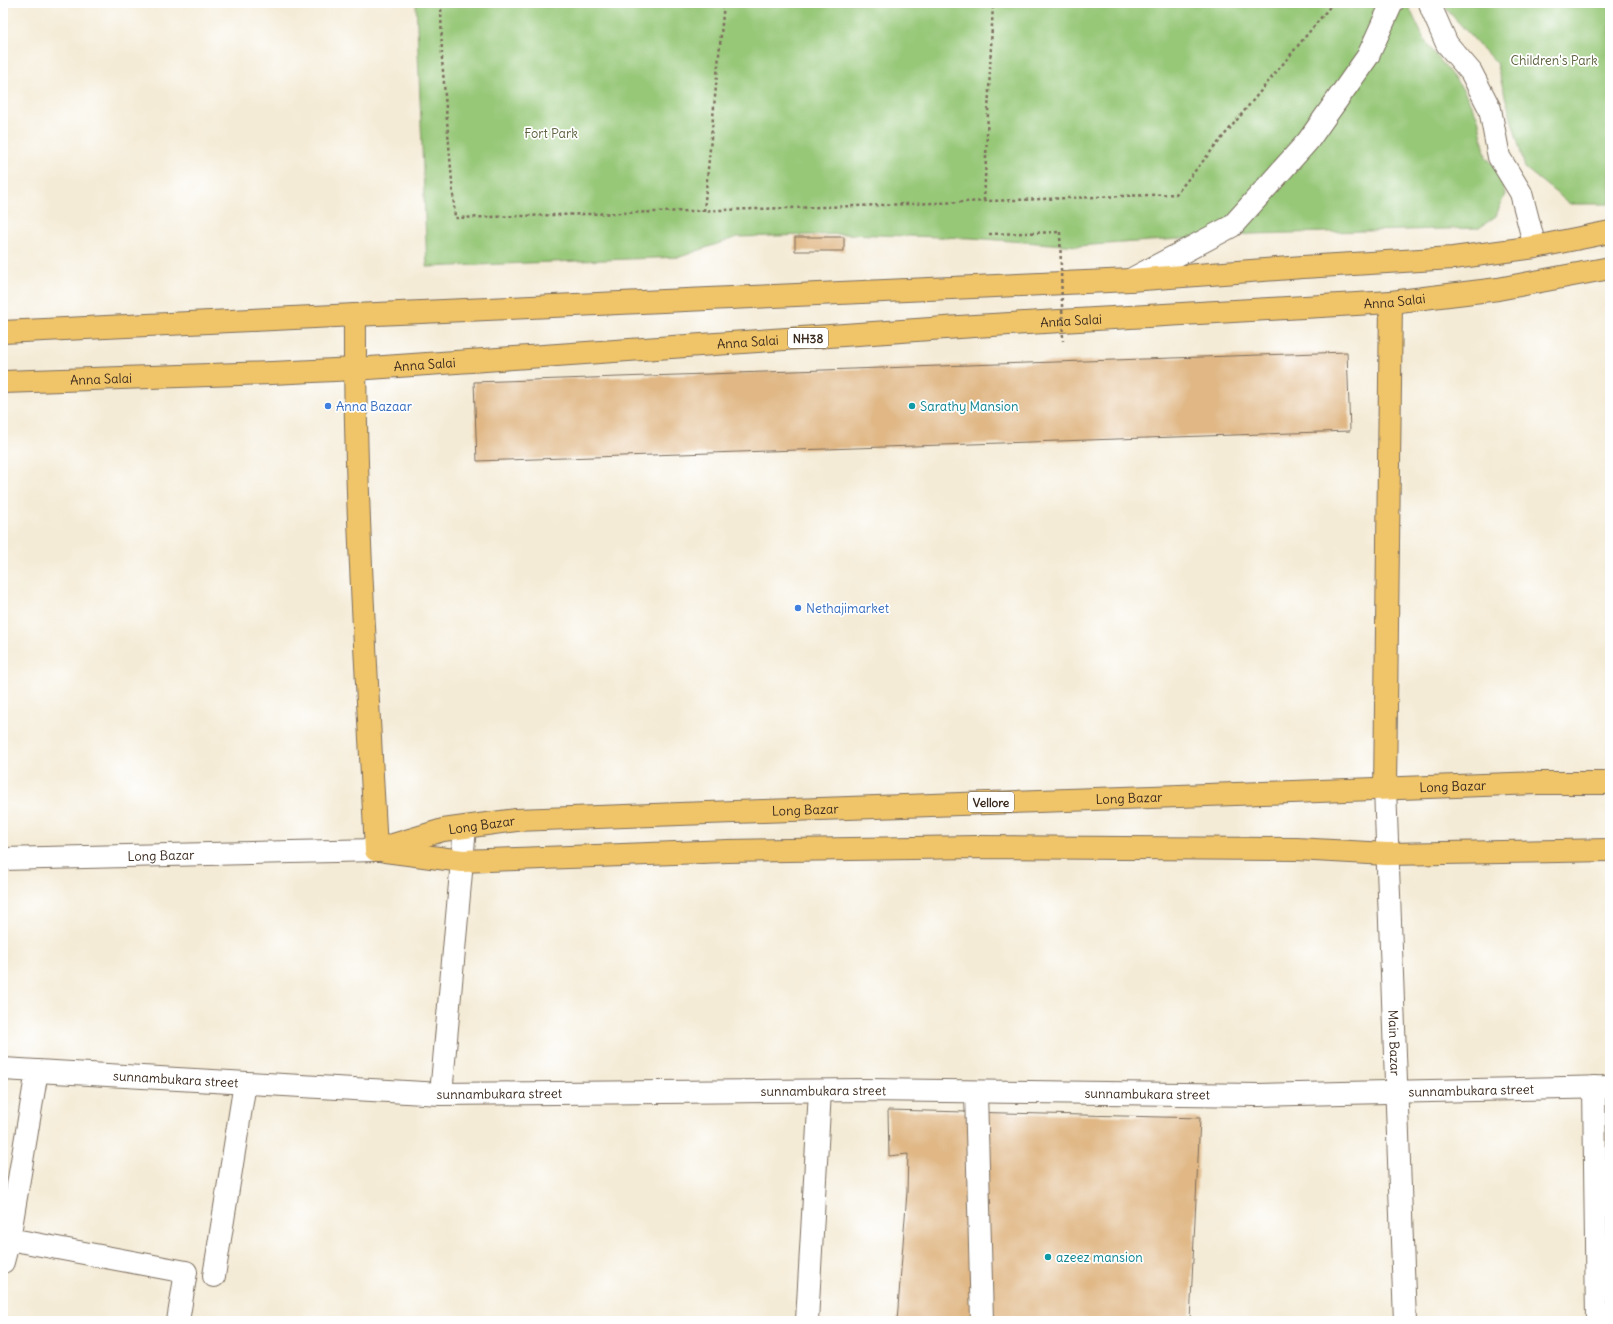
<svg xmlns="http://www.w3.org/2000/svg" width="1613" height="1324" font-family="Delius,sans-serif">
  <rect width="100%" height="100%" fill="#fff"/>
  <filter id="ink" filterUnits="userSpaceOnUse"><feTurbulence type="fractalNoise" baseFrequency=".025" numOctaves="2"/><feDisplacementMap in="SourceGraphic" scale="8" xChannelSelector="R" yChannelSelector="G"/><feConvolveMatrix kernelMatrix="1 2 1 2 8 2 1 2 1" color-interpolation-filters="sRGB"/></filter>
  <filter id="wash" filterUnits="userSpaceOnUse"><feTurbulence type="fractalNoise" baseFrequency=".012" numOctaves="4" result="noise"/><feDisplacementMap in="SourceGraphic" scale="16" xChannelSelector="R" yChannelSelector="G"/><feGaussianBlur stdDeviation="0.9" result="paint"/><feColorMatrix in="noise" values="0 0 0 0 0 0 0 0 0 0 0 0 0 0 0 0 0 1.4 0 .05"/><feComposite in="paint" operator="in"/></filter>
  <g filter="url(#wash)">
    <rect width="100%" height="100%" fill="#f4ebd6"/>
    <!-- green -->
    <path fill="#97c878" stroke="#69794b" d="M416,3H1407L1425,41L1464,91L1478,118L1486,157L1499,171L1505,194L1496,216L1479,228L1251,234L1078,246L971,238L847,234L737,237L680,257L427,267Z
      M1445,3H1610V204H1570L1525,168L1496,63L1447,10Z"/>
    <g id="blocks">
      <!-- building -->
      <path fill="#e0b785" d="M795,237H844V251H795Z
        M1347,352L1350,431L477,461L474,382Z
        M888,1110L1200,1118L1190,1321H897L907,1192L908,1154L889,1156Z"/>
    </g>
  </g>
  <g filter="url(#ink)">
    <use href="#blocks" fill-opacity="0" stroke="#7c6e5e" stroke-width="1"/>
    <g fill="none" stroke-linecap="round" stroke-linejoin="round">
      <!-- minor casing -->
      <g stroke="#7c6e5e" stroke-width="24">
        <g id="minor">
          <path d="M1430,3L1432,10L1447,44L1471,72L1490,109L1499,157L1521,193L1535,247"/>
          <path d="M1130,280L1232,226L1308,141L1368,56L1392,3"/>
          <path id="s1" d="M1385,788L1405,1321"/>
          <path id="s2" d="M3,859L376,850"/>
          <path d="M3,1069L37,1071L9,1239L3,1262"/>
          <path id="s3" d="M37,1071L441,1094L866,1090L1258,1095L1610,1087"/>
          <path d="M1594,1087L1597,1321"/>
          <path d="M976,1092L982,1321"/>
          <path d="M441,1094L465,828"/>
          <path d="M9,1239L186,1272L178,1321"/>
          <path d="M214,1276L245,1083"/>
          <path d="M807,1321L820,1091"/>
        </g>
      </g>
      <!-- major casing -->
      <g stroke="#7c6e5e" stroke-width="24">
        <g id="major">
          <path d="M355,315C354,493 367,672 376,850"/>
          <path d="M1385,788L1391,302"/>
          <path id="s4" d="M376,850L443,830L516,820L1538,783H1610"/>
          <path d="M385,851L462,861L728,851L976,847L1296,849L1387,854L1610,850"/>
        </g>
      </g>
      <!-- highway casing -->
      <g stroke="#7c6e5e" stroke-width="24">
        <g id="highway">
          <path d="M3,332L355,315L1130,280L1303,267L1453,258L1535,247L1610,232"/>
          <path id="s5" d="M3,382L272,373L355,369L974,326L1391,302L1498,289L1610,268"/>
        </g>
      </g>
      <!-- path -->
      <path stroke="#7c6e5e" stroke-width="2.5" stroke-dasharray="3 3" stroke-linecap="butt" d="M441,3L442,59L455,218L855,206L1176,194L1333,3
        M984,201L993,3
        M704,211L724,3
        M989,234L1060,232"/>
      <!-- minor -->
      <use href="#minor" stroke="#fff" stroke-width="22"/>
      <!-- major -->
      <use href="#major" stroke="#f0c469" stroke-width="22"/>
      <!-- highway -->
      <use href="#highway" stroke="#f0c469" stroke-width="22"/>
      <!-- path-bridge -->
      <path stroke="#7c6e5e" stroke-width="2.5" stroke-dasharray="3 3" stroke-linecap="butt" d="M1060,232L1063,341"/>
    </g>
  </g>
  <!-- markers -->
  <g fill="#3f7fe0" stroke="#fff" stroke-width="1.5">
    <circle cx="328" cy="406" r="4"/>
    <circle cx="798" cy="608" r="4"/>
  </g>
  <g fill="#0f9aa8" stroke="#fff" stroke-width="1.5">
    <circle cx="912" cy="406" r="4"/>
    <circle cx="1048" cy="1257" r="4"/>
  </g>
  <g text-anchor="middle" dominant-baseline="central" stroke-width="3.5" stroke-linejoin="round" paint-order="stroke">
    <!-- shield labels -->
    <g fill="#fff" stroke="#766a62" stroke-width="1">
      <rect x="788" y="328" width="40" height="20" rx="3"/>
      <rect x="968" y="792" width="46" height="20" rx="3"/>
    </g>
    <g font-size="12" font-weight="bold" fill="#3b2a1e">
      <text x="808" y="338">NH38</text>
      <text x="991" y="802">Vellore</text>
    </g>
    <!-- park labels -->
    <g font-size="13" fill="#5b613e" stroke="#fff">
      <text x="1554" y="60">Children's Park</text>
      <text x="551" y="133">Fort Park</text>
    </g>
    <!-- street labels -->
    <g font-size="13" fill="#3b2a1e" stroke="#fff">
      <text stroke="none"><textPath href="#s5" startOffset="1394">Anna Salai</textPath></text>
      <text stroke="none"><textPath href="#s5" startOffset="1070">Anna Salai</textPath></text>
      <text stroke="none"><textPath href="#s5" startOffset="746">Anna Salai</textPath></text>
      <text stroke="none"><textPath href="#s5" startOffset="422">Anna Salai</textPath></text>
      <text stroke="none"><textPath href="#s5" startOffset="98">Anna Salai</textPath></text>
      <text stroke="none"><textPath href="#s4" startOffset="1081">Long Bazar</textPath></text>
      <text stroke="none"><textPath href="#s4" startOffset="757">Long Bazar</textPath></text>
      <text stroke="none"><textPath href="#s4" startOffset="433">Long Bazar</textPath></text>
      <text stroke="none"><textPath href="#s4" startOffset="109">Long Bazar</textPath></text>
      <text stroke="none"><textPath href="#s2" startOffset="158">Long Bazar</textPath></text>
      <text stroke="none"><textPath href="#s1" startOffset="255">Main Bazar</textPath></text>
      <text stroke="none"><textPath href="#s3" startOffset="139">sunnambukara street</textPath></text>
      <text stroke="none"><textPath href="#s3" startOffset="1435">sunnambukara street</textPath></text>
      <text stroke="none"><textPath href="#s3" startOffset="787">sunnambukara street</textPath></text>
      <text stroke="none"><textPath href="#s3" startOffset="463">sunnambukara street</textPath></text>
      <text stroke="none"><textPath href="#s3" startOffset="1111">sunnambukara street</textPath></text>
    </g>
    <!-- shop labels -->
    <g font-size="13" fill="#366cbe" stroke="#fff" text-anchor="start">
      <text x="336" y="406">Anna Bazaar</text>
      <text x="806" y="608">Nethajimarket</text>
    </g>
    <!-- culture labels -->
    <g font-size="13" fill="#0d838f" stroke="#fff" text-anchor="start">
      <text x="920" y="406">Sarathy Mansion</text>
      <text x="1056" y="1257">azeez mansion</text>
    </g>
  </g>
  <!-- margin -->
  <rect width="1613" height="1324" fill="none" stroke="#fff" stroke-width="16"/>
</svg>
